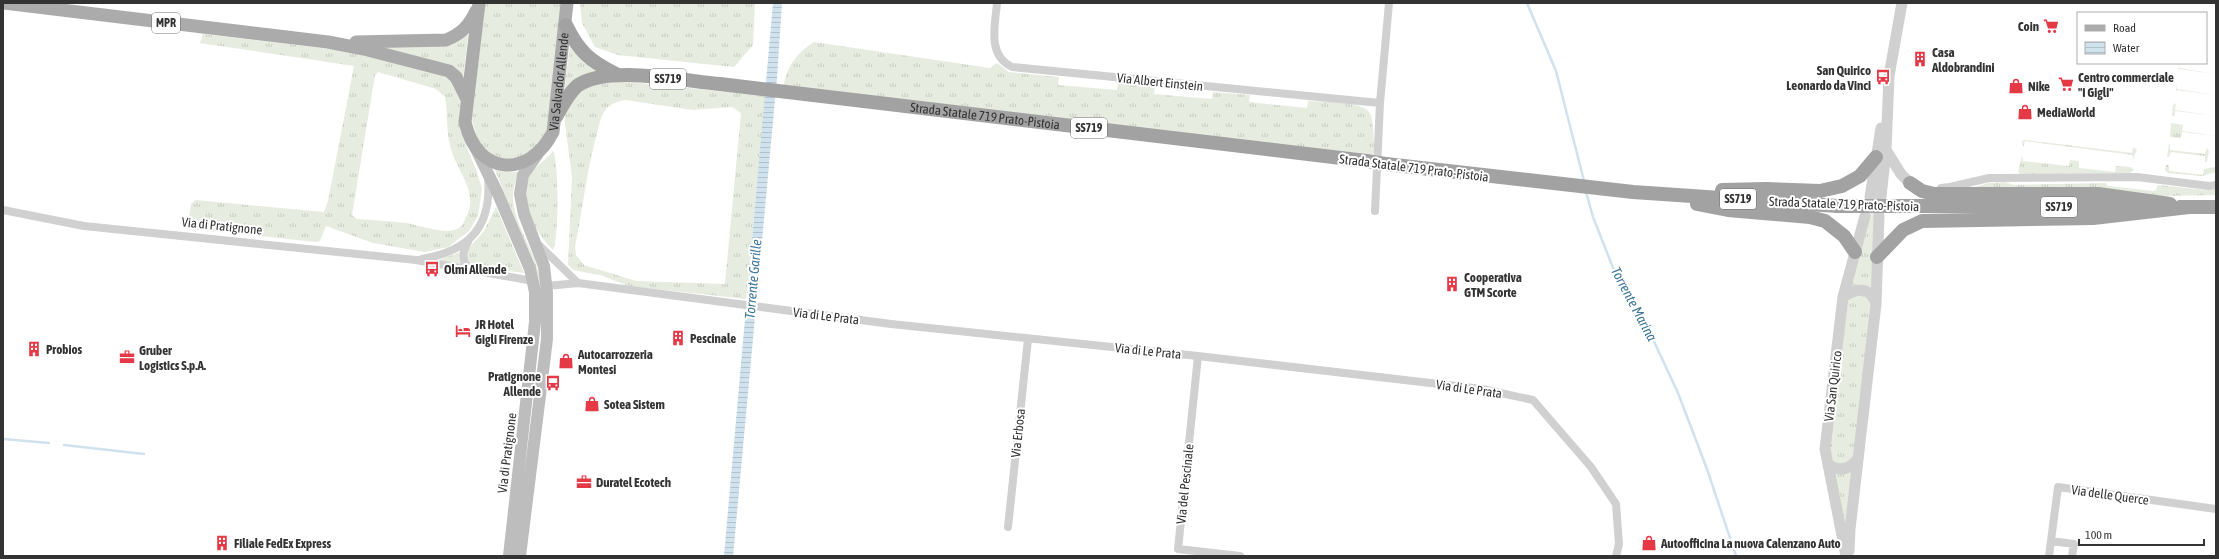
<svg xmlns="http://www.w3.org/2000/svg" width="2219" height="559" font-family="'Asap Condensed',sans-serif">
  <defs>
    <pattern id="grass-tufts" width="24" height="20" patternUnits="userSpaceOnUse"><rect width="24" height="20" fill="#e6ecdf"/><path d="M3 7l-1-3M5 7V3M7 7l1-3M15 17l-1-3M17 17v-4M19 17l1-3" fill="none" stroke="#c6cbc0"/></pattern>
    <pattern id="water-rules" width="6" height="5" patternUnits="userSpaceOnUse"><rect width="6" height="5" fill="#cfe2ee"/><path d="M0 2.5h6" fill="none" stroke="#b2c2cd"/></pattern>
  </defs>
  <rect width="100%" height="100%" fill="#fff"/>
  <!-- grass -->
  <path fill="url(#grass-tufts)" fill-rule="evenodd" d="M485,3H561L547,129L539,145L518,158L505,159L493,155L479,144L472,120Z
    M580,3H755L753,45L734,67L618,55L595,47L582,23Z
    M203,34L356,52L447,74L461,94L460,131L477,172L482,189L478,216L469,231L448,247L425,252L373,243L326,226L320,241L316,242L190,229L188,226L191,204L196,200L324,212L328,201L354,66L200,43ZM378,72L436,89L445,97C448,113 446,130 450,145C455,170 480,191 466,217C464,222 462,227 457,229C445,235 419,225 406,223C390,221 373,220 357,219L352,215L375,75Z
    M468,35L463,80L364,44L466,34Z
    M814,42L990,68L997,63L1009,72L1059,77L1058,85L1117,90L1118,83L1155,86L1154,94L1212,99L1213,92L1250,95L1249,102L1307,108L1308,101C1322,102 1362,101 1369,112C1374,118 1374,144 1374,152L1372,155H1368L784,85C786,67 799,51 814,42Z
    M570,45L601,72L564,93Z
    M2179,63V68L2216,74L2179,69L2178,75Z
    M612,80L766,96L746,299L629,286L600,275L573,270L568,265L572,176L565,124V112L570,102L585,88ZM625,100L693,110L732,107L741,113L725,284L636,281L584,265L576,255L575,247C582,212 586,176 595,141C598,132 599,120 604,112C609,104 616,102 625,100Z
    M2177,83V89L2216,95L2176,90L2175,97Z
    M2176,103L2175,110L2216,116L2175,111L2174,117L2172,115L2173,105Z
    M2171,123L2183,125L2182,131L2216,136L2182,132L2181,138L2170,137Z
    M2025,140L2132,153L2133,147L2137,150L2132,161L2133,155L2025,141L2023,147L2022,141Z
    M2169,144H2170V150L2205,154L2207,148L2209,151L2207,161L2205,163V156L2171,152L2169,157H2167Z
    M553,151C559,161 559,239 553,250C536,233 515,200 530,175C536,165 546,160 553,151Z
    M2022,155L2023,161L2069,166L2070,160L2079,161V168L2115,172L2116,166L2131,167L2134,170L2130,173L2021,174L2018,172Z
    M2166,165H2169V171L2203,175L2204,169L2215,167L2216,172L2202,176L2168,173L2165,170Z
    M495,170L518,172C516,180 513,188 513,197C514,232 545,259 540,296L535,268Z
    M2005,182L2014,185L2106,183L2108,186L2153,191L2156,190L2158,185L2206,190L2216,189V195L2165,196L1972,188L1988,183Z
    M1874,194H1877L1874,293L1848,289Z
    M496,207L524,273L472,266L469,263L467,255L469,248L484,231Z
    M460,252L461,264L439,260Z
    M1858,293L1871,300L1855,456L1846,465L1833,462L1829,450L1848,299Z
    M1853,469L1846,528L1834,479L1835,471Z"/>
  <!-- water -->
  <path fill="url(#water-rules)" d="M773,3H782L777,78L733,556H724Z"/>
  <!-- pier -->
  <path fill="#fff" d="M745,298L758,300L757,314L743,313Z"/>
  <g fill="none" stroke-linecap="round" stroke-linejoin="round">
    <!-- stream -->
    <path stroke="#cfe2ee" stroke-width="2.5" d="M1527,3L1556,71L1584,181
      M1586,192L1593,217L1619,283L1651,335L1678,393L1707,469L1736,556
      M3,439L49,443
      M64,445L144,454"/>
    <!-- minor -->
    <path stroke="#d0d0d0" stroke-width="8" d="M997,3C995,26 987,55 1012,67L1380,103
      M1941,188L1950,187L1989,178L2137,177L2209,186L2216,185
      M3,210L84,226L416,260L533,281
      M1375,211L1380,103L1389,3
      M540,246L578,283
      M422,259C469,251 492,227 488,178
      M468,268C461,259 463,251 468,242
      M547,286L578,283L891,324L1198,356L1482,389L1533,400L1591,467L1616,504L1619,544L1616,556
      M1198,356L1178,549L1240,556
      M1008,527L1028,339
      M2051,541L2074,544L2072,556
      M2049,556L2058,487L2216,509"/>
    <!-- tertiary -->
    <path stroke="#d0d0d0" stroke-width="11" d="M1886,150L1901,174L1910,183
      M1870,197L1881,128
      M1881,197L1886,150L1889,76L1902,3
      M1843,297C1857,288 1870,286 1876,304
      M1828,464C1839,472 1849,470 1857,460
      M1849,551L1850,529L1876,304L1879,216
      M1846,556L1825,449L1843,297L1865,216"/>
    <!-- secondary -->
    <path stroke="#bdbdbd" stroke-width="12" d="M476,149L498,194L530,269L535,292V322L509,556
      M520,556L547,339V293L544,266L524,214L520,194L523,175L537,155"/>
    <!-- primary -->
    <g stroke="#ababab" stroke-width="13">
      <path d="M4,3L328,42L364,49L449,71L456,77L467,99"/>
      <path id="s1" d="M479,3L465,122C477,176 529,179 553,132L567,3"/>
      <path d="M356,42L446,40C461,34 469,26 476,11"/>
    </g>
    <!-- trunk -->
    <g stroke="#a2a2a2" stroke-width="14">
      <path d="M566,25C579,52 590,61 616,74"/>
      <path id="s2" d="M556,117C562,106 568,94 577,86C606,64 684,81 720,84L1366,161"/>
      <path d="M1386,164L1633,192L1838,206"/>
      <path d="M1910,183L1922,191L1934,194H2098L2170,204"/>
      <path d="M1722,190L1766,189L1820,191L1842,186L1860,176L1876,157"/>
      <path d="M1697,204L1728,210L1810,217L1825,221L1844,236L1855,252"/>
      <path d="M1929,206L2128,207"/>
      <path d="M2180,207H2216"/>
      <path d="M1877,257L1903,230L1922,221L2093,218L2189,207"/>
    </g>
    <!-- trunk-bridge -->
    <path stroke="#a2a2a2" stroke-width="14" d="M1366,161L1386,164
      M1838,206H1929"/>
  </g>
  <!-- icons -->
  <defs>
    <g id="supermarket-bare" transform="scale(1.2)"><path d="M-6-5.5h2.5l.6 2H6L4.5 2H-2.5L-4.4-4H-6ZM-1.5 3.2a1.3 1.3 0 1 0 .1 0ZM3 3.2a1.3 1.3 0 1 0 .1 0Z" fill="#e63946" stroke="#fff" stroke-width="2.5" paint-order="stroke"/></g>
    <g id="building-bare" transform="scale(1.2)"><path d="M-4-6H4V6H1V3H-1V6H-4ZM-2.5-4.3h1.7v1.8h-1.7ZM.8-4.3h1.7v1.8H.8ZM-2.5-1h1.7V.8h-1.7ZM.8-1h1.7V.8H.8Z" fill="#e63946" stroke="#fff" stroke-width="2.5" paint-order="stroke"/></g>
    <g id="bus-bare" transform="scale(1.2)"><path d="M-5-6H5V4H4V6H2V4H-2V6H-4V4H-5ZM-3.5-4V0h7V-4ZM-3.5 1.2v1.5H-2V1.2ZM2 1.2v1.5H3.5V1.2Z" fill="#e63946" stroke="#fff" stroke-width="2.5" paint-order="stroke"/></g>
    <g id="shop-bare" transform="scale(1.2)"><path d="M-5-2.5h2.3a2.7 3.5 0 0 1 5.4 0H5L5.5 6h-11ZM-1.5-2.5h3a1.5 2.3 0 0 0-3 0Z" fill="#e63946" stroke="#fff" stroke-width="2.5" paint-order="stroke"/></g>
    <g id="hotel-bare" transform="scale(1.2)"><path d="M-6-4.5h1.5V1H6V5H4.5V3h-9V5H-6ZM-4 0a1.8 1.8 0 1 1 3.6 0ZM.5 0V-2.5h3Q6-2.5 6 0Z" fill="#e63946" stroke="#fff" stroke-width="2.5" paint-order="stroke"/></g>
    <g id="office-bare" transform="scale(1.2)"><path d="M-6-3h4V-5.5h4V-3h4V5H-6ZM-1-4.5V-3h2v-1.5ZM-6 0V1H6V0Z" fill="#e63946" stroke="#fff" stroke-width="2.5" paint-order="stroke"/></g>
  </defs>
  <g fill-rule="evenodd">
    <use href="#supermarket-bare" x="2051" y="26"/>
    <use href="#building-bare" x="1920" y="59"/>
    <use href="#bus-bare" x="1883" y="77"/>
    <use href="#supermarket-bare" x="2066" y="84"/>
    <use href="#shop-bare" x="2016" y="86"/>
    <use href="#shop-bare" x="2025" y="112"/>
    <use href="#bus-bare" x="432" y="269"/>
    <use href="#building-bare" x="1452" y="284"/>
    <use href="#hotel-bare" x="463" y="331"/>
    <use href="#building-bare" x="678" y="338"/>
    <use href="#building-bare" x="34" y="349"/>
    <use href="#office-bare" x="127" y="357"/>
    <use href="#shop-bare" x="566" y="361"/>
    <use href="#bus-bare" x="553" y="383"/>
    <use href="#shop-bare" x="592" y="404"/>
    <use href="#office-bare" x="584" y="482"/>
    <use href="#building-bare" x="222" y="543"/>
    <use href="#shop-bare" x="1649" y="543"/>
  </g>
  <g text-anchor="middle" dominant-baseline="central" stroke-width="4" stroke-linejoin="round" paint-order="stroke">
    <!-- shield labels -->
    <g fill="#fff" stroke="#707070" stroke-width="1">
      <rect x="152" y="13" width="28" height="20" rx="3"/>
      <rect x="650" y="69" width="36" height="20" rx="3"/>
      <rect x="1071" y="118" width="36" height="20" rx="3"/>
      <rect x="1720" y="189" width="36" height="20" rx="3"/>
      <rect x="2041" y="197" width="36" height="20" rx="3"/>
    </g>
    <g font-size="12" font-weight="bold" fill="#333">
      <text x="166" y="23">MPR</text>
      <text x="668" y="79">SS719</text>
      <text x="1089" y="128">SS719</text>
      <text x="1738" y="199">SS719</text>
      <text x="2059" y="207">SS719</text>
    </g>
    <!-- poi labels -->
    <g font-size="13" font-weight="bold" fill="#333" stroke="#fff" text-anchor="start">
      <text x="2039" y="26" text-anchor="end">Coin</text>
      <text x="1932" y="52">Casa<tspan x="1932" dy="15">Aldobrandini</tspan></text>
      <text x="1871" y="70" text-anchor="end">San Quirico<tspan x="1871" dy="15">Leonardo da Vinci</tspan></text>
      <text x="2078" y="77">Centro commerciale<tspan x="2078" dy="15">"I Gigli"</tspan></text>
      <text x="2028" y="86">Nike</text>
      <text x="2037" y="112">MediaWorld</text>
      <text x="444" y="269">Olmi Allende</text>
      <text x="1464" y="277">Cooperativa<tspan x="1464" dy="15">GTM Scorte</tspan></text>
      <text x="475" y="324">JR Hotel<tspan x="475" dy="15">Gigli Firenze</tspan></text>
      <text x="690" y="338">Pescinale</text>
      <text x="46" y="349">Probios</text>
      <text x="139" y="350">Gruber<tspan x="139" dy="15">Logistics S.p.A.</tspan></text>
      <text x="578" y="354">Autocarrozzeria<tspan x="578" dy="15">Montesi</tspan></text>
      <text x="541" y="376" text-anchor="end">Pratignone<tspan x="541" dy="15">Allende</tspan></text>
      <text x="604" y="404">Sotea Sistem</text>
      <text x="596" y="482">Duratel Ecotech</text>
      <text x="234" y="543">Filiale FedEx Express</text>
      <text x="1661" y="543">Autoofficina La nuova Calenzano Auto</text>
    </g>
    <!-- street labels -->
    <g font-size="13" fill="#333" stroke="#fff">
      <text stroke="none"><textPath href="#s1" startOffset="295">Via Salvador Allende</textPath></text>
      <text transform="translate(1160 82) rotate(6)">Via Albert Einstein</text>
      <text stroke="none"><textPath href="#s2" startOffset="450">Strada Statale 719 Prato-Pistoia</textPath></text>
      <text transform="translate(1414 168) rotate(7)">Strada Statale 719 Prato-Pistoia</text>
      <text transform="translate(1844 204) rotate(2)">Strada Statale 719 Prato-Pistoia</text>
      <text transform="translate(222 226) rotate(6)">Via di Pratignone</text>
      <text transform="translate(826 316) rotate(7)">Via di Le Prata</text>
      <text transform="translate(1148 351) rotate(6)">Via di Le Prata</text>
      <text transform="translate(1833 386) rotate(-83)">Via San Quirico</text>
      <text transform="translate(1469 389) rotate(8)">Via di Le Prata</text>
      <text transform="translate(1018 433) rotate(-84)">Via Erbosa</text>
      <text transform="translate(507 453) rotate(-83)">Via di Pratignone</text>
      <text transform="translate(1185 484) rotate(-84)">Via del Pescinale</text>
      <text transform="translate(2110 495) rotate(8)">Via delle Querce</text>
    </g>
    <!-- water labels -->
    <g font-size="14" font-style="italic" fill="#3f7597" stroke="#fff">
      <text transform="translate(753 279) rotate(-85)">Torrente Garille</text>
      <text transform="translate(1634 304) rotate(62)">Torrente Marina</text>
    </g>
  </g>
  <!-- border -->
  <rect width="2219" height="559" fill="none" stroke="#333333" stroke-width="8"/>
  <!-- legend -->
  <rect x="2077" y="12" width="130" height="52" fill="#ffffff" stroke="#adadad"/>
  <rect x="2085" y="25" width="20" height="6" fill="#ababab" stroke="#adadad"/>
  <text x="2113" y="32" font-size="12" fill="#333333">Road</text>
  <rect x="2085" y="42" width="20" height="12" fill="url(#water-rules)" stroke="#adadad"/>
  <text x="2113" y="52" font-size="12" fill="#333333">Water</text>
  <!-- scale -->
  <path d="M2079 539v6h125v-6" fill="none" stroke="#333333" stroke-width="2"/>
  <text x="2085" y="539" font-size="12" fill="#333333" stroke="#ffffff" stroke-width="3" paint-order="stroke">100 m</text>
</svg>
